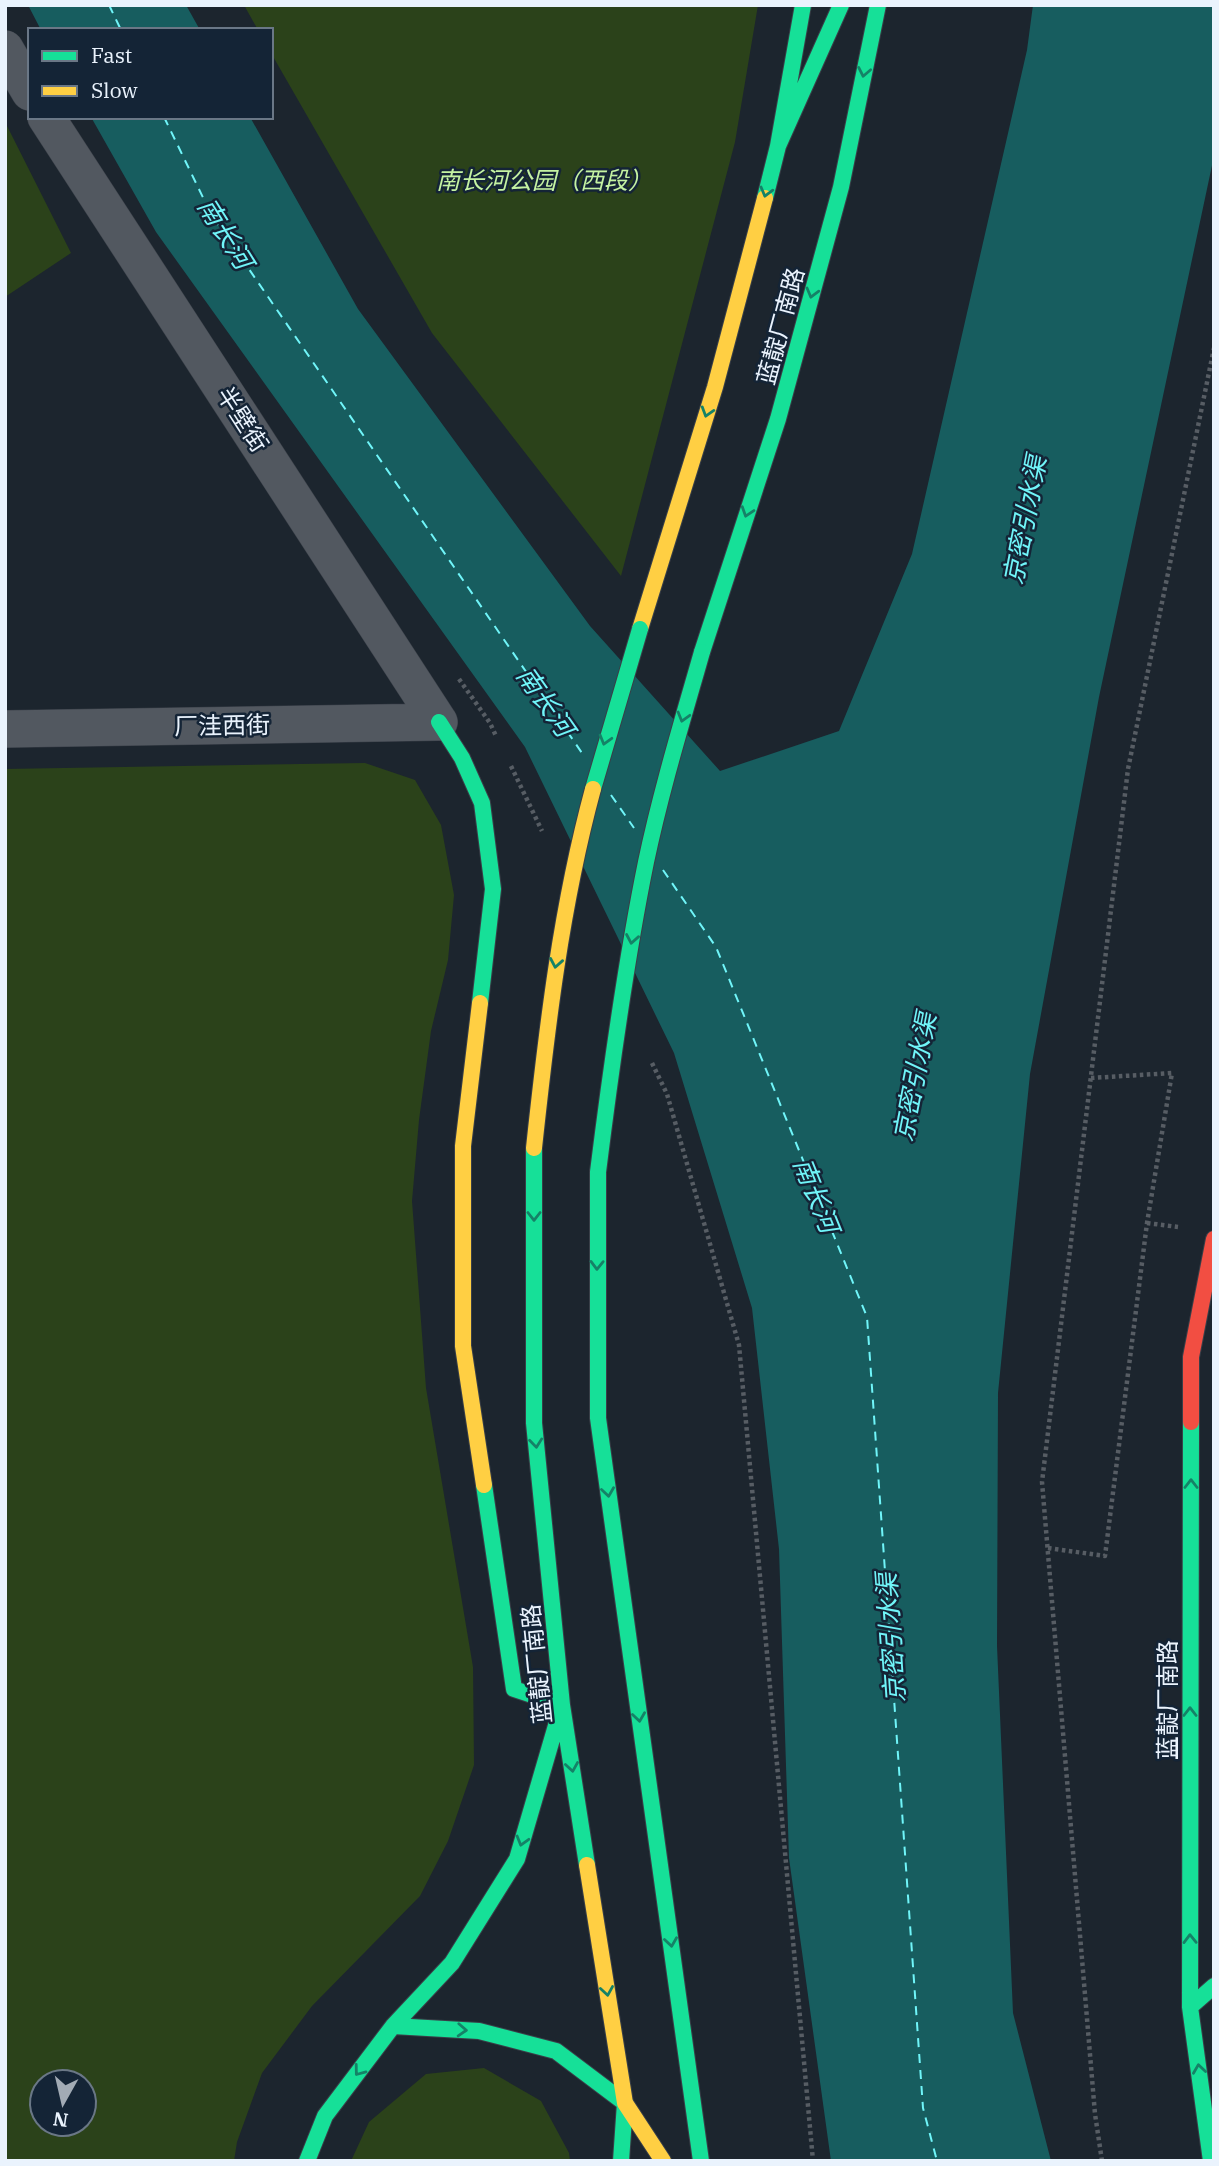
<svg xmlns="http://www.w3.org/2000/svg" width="1219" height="2166" font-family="'IBM Plex Serif','Noto Sans SC',serif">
  <rect width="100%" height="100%" fill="#1c252e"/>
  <!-- green -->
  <path fill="#2b421a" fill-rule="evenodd" d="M244,5H758L735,142L621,576L432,333L271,53V30H258Z
    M5,122L71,253L5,297Z
    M365,763L415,780L441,825L454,895L448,960L431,1031L419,1120L412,1201L426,1388L473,1667L474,1765L448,1841L420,1896L312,2006L262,2073L237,2142L234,2161H5V769ZM42,2082H84V2124H42Z
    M484,2068L541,2101L569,2153L570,2161H351L369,2122L426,2074Z"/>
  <!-- water -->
  <path fill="#175d5f" d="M28,5H186L200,30H41Z
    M1033,5H1214V156L1099,697L1030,1074L998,1393L997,1646L1013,2013L1051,2161H831L789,1858L779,1549L752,1308L674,1053L525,747L156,232L91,117H250L358,309L590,626L720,771L839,731L912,554L1027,50Z"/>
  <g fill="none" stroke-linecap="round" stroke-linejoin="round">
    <!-- ferry -->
    <path stroke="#70f5f9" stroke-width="2" stroke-dasharray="9 7" stroke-linecap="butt" d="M109,5L121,30
      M164,117L211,214L582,753
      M611,795L634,828
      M663,870L716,947L867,1317L923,2108L937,2161"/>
    <!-- street casing -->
    <g stroke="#393f48" stroke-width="38">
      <path id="street" d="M5,49L30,92
        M46,117L439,722
        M5,729L439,722"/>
    </g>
    <!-- fast casing -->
    <g stroke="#393f48" stroke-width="18">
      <path id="fast" d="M778,146L841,5
        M765,198L778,146L803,5
        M702,652L778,419L841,187L878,5
        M439,722L462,758L482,803L493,889L480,1003
        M534,1148V1423L562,1705L587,1865
        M598,1172V1418L701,2161
        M1191,1422L1190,2007L1211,2161
        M1190,2007L1214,1986
        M393,2026L479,2031L556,2051L625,2103L621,2161
        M307,2161L325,2116L393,2026L452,1963L517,1859L562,1705L514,1689L484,1485"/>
    </g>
    <!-- slow casing -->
    <g stroke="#393f48" stroke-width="18">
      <path id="slow" d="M640,629L715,387L765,198
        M480,1003L463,1146V1346L484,1485
        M587,1865L625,2103L663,2161"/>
    </g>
    <!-- jam casing -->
    <g stroke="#393f48" stroke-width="18">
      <path id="jam" d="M1191,1422V1357L1214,1239"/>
    </g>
    <!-- path -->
    <path stroke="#575d64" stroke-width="4.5" stroke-dasharray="3.5 3.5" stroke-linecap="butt" d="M459,679L490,723L496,736
      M511,766L542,831
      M652,1063L667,1094L739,1345L813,2161
      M1147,1223L1178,1227
      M1048,1548L1105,1556L1147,1223L1172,1073L1091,1078
      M1102,2161L1095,2114L1042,1482L1128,769L1214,348"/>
    <!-- street -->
    <use href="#street" stroke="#525860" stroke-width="37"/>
    <!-- fast -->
    <use href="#fast" stroke="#16e098" stroke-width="16"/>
    <!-- slow -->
    <use href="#slow" stroke="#ffcf43" stroke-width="16"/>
    <!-- jam -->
    <use href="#jam" stroke="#f24e42" stroke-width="16"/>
    <!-- fast-bridge casing -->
    <g stroke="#393f48" stroke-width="18" stroke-linecap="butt">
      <path id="fast-bridge" d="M593,789L640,629
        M598,1172C611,1068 625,965 646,862C661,791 682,722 702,652"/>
    </g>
    <!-- slow-bridge casing -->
    <g stroke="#393f48" stroke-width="18" stroke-linecap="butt">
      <path id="slow-bridge" d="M534,1148C547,1027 561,907 593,789"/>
    </g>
    <!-- fast-bridge -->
    <use href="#fast-bridge" stroke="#16e098" stroke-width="16"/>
    <!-- slow-bridge -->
    <use href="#slow-bridge" stroke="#ffcf43" stroke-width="16"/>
  </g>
  <!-- one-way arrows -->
  <defs><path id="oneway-chevron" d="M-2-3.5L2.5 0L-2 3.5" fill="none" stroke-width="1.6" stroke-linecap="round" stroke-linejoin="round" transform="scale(1.75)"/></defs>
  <g stroke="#158267">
    <use href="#oneway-chevron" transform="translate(864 72) rotate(101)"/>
    <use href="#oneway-chevron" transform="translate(766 192) rotate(105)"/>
    <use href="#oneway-chevron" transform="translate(812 293) rotate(105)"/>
    <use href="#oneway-chevron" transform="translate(707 412) rotate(107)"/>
    <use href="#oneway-chevron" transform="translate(747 512) rotate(108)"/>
    <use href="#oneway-chevron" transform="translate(683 717) rotate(106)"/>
    <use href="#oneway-chevron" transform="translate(605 740) rotate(106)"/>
    <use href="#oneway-chevron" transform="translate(632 939) rotate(100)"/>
    <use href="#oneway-chevron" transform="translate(556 963) rotate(100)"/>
    <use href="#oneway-chevron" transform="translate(534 1216) rotate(90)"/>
    <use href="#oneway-chevron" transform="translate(597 1265) rotate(91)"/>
    <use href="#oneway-chevron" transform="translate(536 1443) rotate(84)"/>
    <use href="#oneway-chevron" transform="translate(1191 1484) rotate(-90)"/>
    <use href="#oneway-chevron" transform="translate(608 1492) rotate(82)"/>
    <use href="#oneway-chevron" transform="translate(1190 1712) rotate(-90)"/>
    <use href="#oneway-chevron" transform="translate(639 1717) rotate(82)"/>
    <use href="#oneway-chevron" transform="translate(572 1767) rotate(81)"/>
    <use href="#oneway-chevron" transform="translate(522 1841) rotate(106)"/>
    <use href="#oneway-chevron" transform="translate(1190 1939) rotate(-91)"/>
    <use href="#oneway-chevron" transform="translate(671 1942) rotate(82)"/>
    <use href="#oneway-chevron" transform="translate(607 1991) rotate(81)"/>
    <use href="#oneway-chevron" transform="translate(462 2030) rotate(3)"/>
    <use href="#oneway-chevron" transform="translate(1199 2069) rotate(-98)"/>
    <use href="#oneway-chevron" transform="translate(359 2071) rotate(127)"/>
  </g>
  <g text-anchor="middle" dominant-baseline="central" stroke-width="5" stroke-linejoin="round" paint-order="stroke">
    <!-- park labels -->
    <g font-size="24" font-style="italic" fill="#c5f3a2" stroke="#142436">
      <text x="544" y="180">南长河公园（西段）</text>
    </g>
    <!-- street labels -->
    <g font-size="24" fill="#eaf3fd" stroke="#142436">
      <text transform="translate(780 326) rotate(-75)">蓝靛厂南路</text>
      <text transform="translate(243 419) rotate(57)">半壁街</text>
      <text transform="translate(222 725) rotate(-1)">厂洼西街</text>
      <text transform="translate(536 1664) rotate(-96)">蓝靛厂南路</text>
      <text transform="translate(1167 1700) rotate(-90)">蓝靛厂南路</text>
    </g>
    <!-- water labels -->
    <g font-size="26" font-style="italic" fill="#70f5f9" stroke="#142436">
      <text transform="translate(226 233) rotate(58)">南长河</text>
      <text transform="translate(1024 520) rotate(-79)">京密引水渠</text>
      <text transform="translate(546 701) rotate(55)">南长河</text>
      <text transform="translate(914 1077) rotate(-79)">京密引水渠</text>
      <text transform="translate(817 1195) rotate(68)">南长河</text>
      <text transform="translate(890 1638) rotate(-94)">京密引水渠</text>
    </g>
  </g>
  <!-- border -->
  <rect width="1219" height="2166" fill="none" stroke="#eaf3fd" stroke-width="14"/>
  <!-- legend -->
  <rect x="28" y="28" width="245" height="91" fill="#142436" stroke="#6a7786" stroke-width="2"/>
  <rect x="42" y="51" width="35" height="10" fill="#16e098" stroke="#6a7786" stroke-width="2"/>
  <text x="91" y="63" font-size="21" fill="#eaf3fd">Fast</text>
  <rect x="42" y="86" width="35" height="10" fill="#ffcf43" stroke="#6a7786" stroke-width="2"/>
  <text x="91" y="98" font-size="21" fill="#eaf3fd">Slow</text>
  <!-- north arrow -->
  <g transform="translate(63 2103) rotate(188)"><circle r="33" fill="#142436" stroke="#6a7786" stroke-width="2"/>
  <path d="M0-5L12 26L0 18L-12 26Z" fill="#a2abb5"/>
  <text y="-10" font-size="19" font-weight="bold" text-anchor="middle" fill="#eaf3fd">N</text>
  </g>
</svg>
